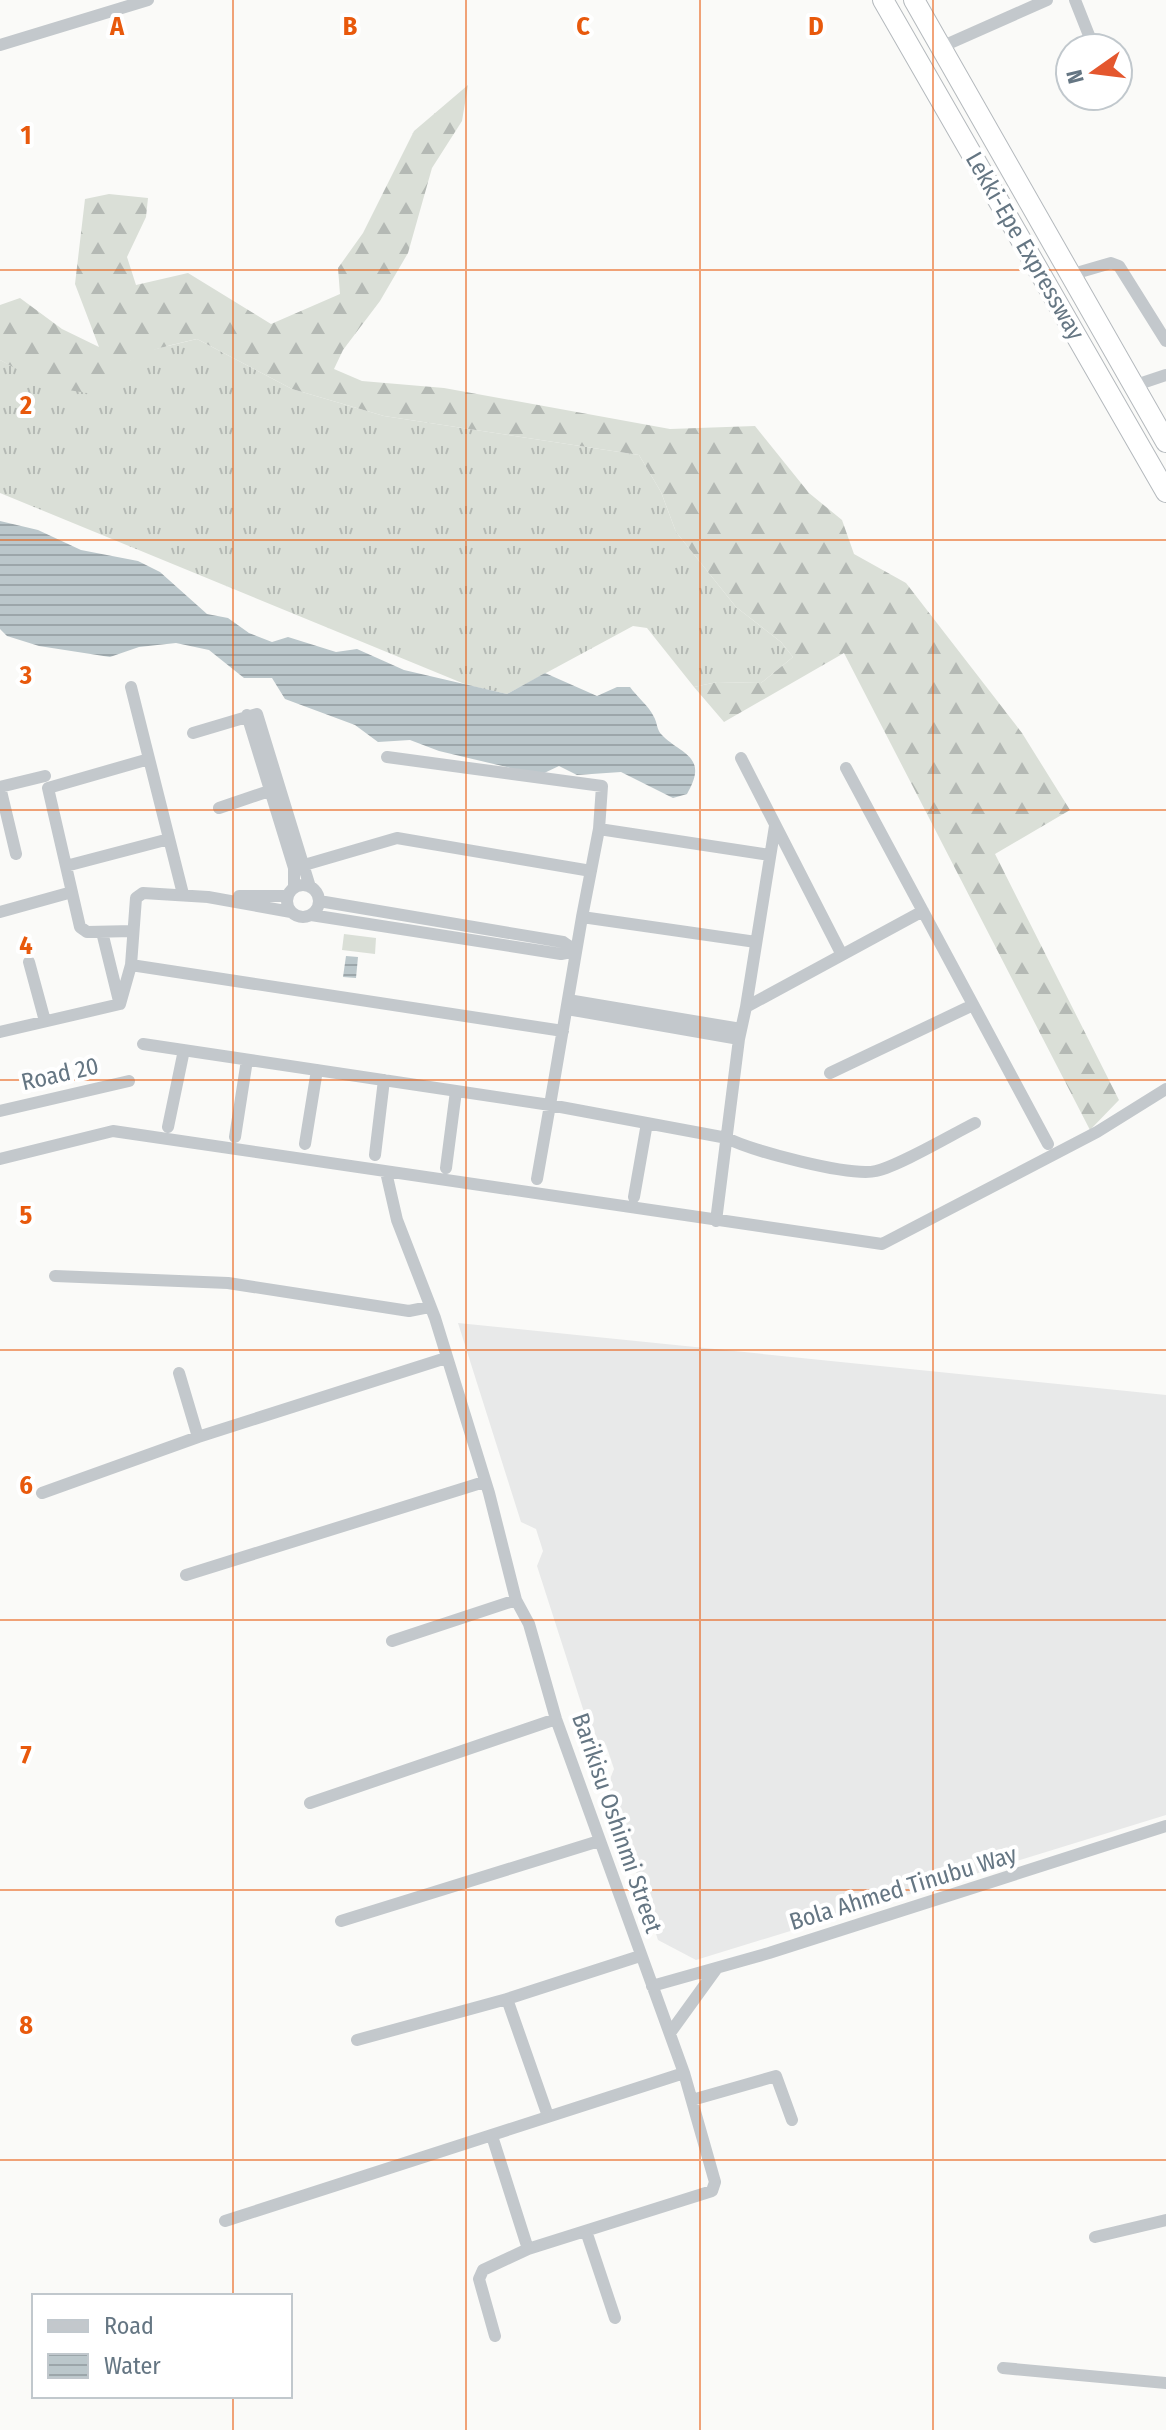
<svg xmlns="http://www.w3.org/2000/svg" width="1166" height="2430" font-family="'Fira Sans Condensed',sans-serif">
  <defs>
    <pattern id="grass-tufts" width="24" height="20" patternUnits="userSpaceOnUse" patternTransform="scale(2)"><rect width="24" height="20" fill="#dadfd7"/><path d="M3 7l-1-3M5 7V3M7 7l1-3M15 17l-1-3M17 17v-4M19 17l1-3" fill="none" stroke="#b4b9b4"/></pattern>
    <pattern id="forest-firs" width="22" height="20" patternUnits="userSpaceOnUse" patternTransform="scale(2)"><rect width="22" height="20" fill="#dadfd7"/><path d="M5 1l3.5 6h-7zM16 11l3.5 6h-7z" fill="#b4b9b4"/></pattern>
    <pattern id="water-rules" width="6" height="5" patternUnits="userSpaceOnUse" patternTransform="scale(2)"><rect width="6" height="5" fill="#bbc7cb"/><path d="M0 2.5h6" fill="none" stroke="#9ca6aa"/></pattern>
  </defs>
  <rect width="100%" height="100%" fill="#fafaf8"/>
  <!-- built -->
  <path fill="#e8e9e9" d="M458,1323L1166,1395V1815L696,1960L658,1940L608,1784L614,1769L606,1745L592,1737L537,1566L543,1551L536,1529L521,1522Z"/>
  <!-- grass -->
  <path fill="url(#grass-tufts)" d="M197,339L292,389L384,416L639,455L661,492L676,532L736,607L781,642L793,657L761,683L717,682L694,687L647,628L633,626L507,694L467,685L0,493V360L8,364L117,369L143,352Z"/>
  <!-- forest -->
  <path fill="url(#forest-firs)" d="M468,85L462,121L432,168L408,253L380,301L343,350L334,369L362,381L444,388L670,429L755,426L809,493L842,520L854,554L906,583L1022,733L1070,810L995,854L1119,1100L1090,1130L844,653L724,722L694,687L717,682L761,683L793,657L781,642L736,607L676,532L661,492L639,455L384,416L292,389L197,339C148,351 129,351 99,395L50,387L0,360V305L20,298L62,329L99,347L75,284L85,199L109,194L148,198L146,217L127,257L136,285L188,273L271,324L340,294L338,268L363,233L414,131Z"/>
  <!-- garden -->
  <path fill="#dadfd7" d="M344,934L376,938L375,954L342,950Z"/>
  <!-- water -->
  <path fill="url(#water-rules)" d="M0,521L38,530L81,550L138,561L160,572L207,614L228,618L249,633L272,642L288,637L336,652L357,649L404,670L507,694L545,673L597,696L617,687H630C637,697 649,706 654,717C657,722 657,730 661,734C679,754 710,755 687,794L673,798L621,772L577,775L559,766L540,775L439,751L410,740L378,742L355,725L285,699L272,678H244L209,650L176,643L139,647L110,657L39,646L7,636L0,629Z
    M346,956L358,957L356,978L343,977Z"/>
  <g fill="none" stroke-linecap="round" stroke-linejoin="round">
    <!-- trunk casing -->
    <g stroke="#b4b9bd" stroke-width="22">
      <path id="trunk" d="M883,0L1166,492
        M914,0L1166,442"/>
    </g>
    <!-- minor -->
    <path stroke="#c3c8cc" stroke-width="12" d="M1075,0L1094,48
      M0,45L148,0
      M941,47L1047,0
      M1073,274L1111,263L1119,266L1166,341
      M1133,386L1166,375
      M131,687L183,894
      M247,715L294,868V888
      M193,733L257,714L310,887
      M387,757L602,786L599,829L582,917L756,942
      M741,758L842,955
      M846,768L1048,1144
      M0,787L16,854
      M0,787L45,776
      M219,808L278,788
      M599,829L770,855
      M66,866L169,839
      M294,868L397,838L591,871
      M287 901a16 16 0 1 1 32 0a16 16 0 1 1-32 0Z
      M239,896H288
      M319,901L563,942L576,951
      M0,912L72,892
      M311,915L561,954L576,951
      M582,917L550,1105L727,1138C751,1151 851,1177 876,1171C899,1166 951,1135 975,1123
      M133,931L87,932L80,927L48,788L149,759
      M102,932L119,1001
      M29,962L45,1021
      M131,965L136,898L143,893L208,897L291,912
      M568,1000L741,1029
      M746,1007L775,826
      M567,1009L739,1039
      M0,1032L120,1004L131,965L563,1031
      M143,1044L550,1105L537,1179
      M830,1073L973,1005
      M0,1111L129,1081
      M168,1127L184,1050
      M235,1137L247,1060
      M305,1144L317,1070
      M375,1155L384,1080
      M0,1159L113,1131L882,1244L1097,1132L1166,1089
      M446,1168L456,1091
      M386,1172L397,1220L435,1318L489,1493L516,1600L529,1624L556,1719L684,2073L715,2182L712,2191L528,2249L483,2270L479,2279L495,2336
      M634,1197L647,1123
      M716,1221L739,1039L746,1007L923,911
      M55,1276L228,1283L409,1311L429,1307
      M179,1373L198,1437
      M42,1493L198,1437L446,1358
      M186,1575L484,1482
      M392,1641L516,1600
      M310,1803L556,1719
      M341,1921L599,1841
      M652,1986L769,1953L1166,1826
      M507,1999L548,2116
      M670,2033L717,1968
      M357,2040L507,1999L640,1956
      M692,2100L776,2076L792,2120
      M492,2136L528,2249
      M225,2221L684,2073
      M586,2231L615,2318
      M1095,2237L1166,2220
      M1003,2368L1166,2383"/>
    <!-- trunk -->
    <use href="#trunk" stroke="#fff" stroke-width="20"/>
  </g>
  <!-- grid -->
  <path fill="none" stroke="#e8590c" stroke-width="2" stroke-opacity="0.55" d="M233,0V2296M466,0V2430M700,0V2430M933,0V2430M0,270H1166M0,540H1166M0,810H1166M0,1080H1166M0,1350H1166M0,1620H1166M0,1890H1166M0,2160H1166M233,2396V2430"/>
  <g text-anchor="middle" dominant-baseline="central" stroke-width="8" stroke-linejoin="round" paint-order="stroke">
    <!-- street labels -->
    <g font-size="24" fill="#657683" stroke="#fff">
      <text transform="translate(1025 246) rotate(60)">Lekki-Epe Expressway</text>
      <text transform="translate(60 1074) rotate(-13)">Road 20</text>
      <text transform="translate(617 1823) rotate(71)">Barikisu Oshinmi Street</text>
      <text transform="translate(903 1888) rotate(-17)">Bola Ahmed Tinubu Way</text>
    </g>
  </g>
  <g font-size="26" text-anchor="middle" font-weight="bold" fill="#e8590c" stroke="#fff" stroke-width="8" stroke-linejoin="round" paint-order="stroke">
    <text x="117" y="35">A</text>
    <text x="350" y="35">B</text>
    <text x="583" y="35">C</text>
    <text x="816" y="35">D</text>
    <text x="26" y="144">1</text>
    <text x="26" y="414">2</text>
    <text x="26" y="684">3</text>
    <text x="26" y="954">4</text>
    <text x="26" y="1224">5</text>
    <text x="26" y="1494">6</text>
    <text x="26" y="1764">7</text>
    <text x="26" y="2034">8</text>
  </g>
  <!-- legend -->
  <rect x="32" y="2294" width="260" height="104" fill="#ffffff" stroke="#c1c8cd" stroke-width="2"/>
  <rect x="48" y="2320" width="40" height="12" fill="#c3c8cc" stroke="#c1c8cd" stroke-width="2"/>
  <text x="104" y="2334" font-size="24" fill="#657683">Road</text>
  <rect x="48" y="2354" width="40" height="24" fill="url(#water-rules)" stroke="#c1c8cd" stroke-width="2"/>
  <text x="104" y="2374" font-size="24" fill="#657683">Water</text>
  <!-- north arrow -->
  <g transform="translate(1094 72) rotate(256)"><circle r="38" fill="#ffffff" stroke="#c1c8cd" stroke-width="2"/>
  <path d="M0-6L14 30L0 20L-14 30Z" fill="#e4572e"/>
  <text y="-12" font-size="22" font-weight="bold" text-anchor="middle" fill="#657683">N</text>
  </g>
</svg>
